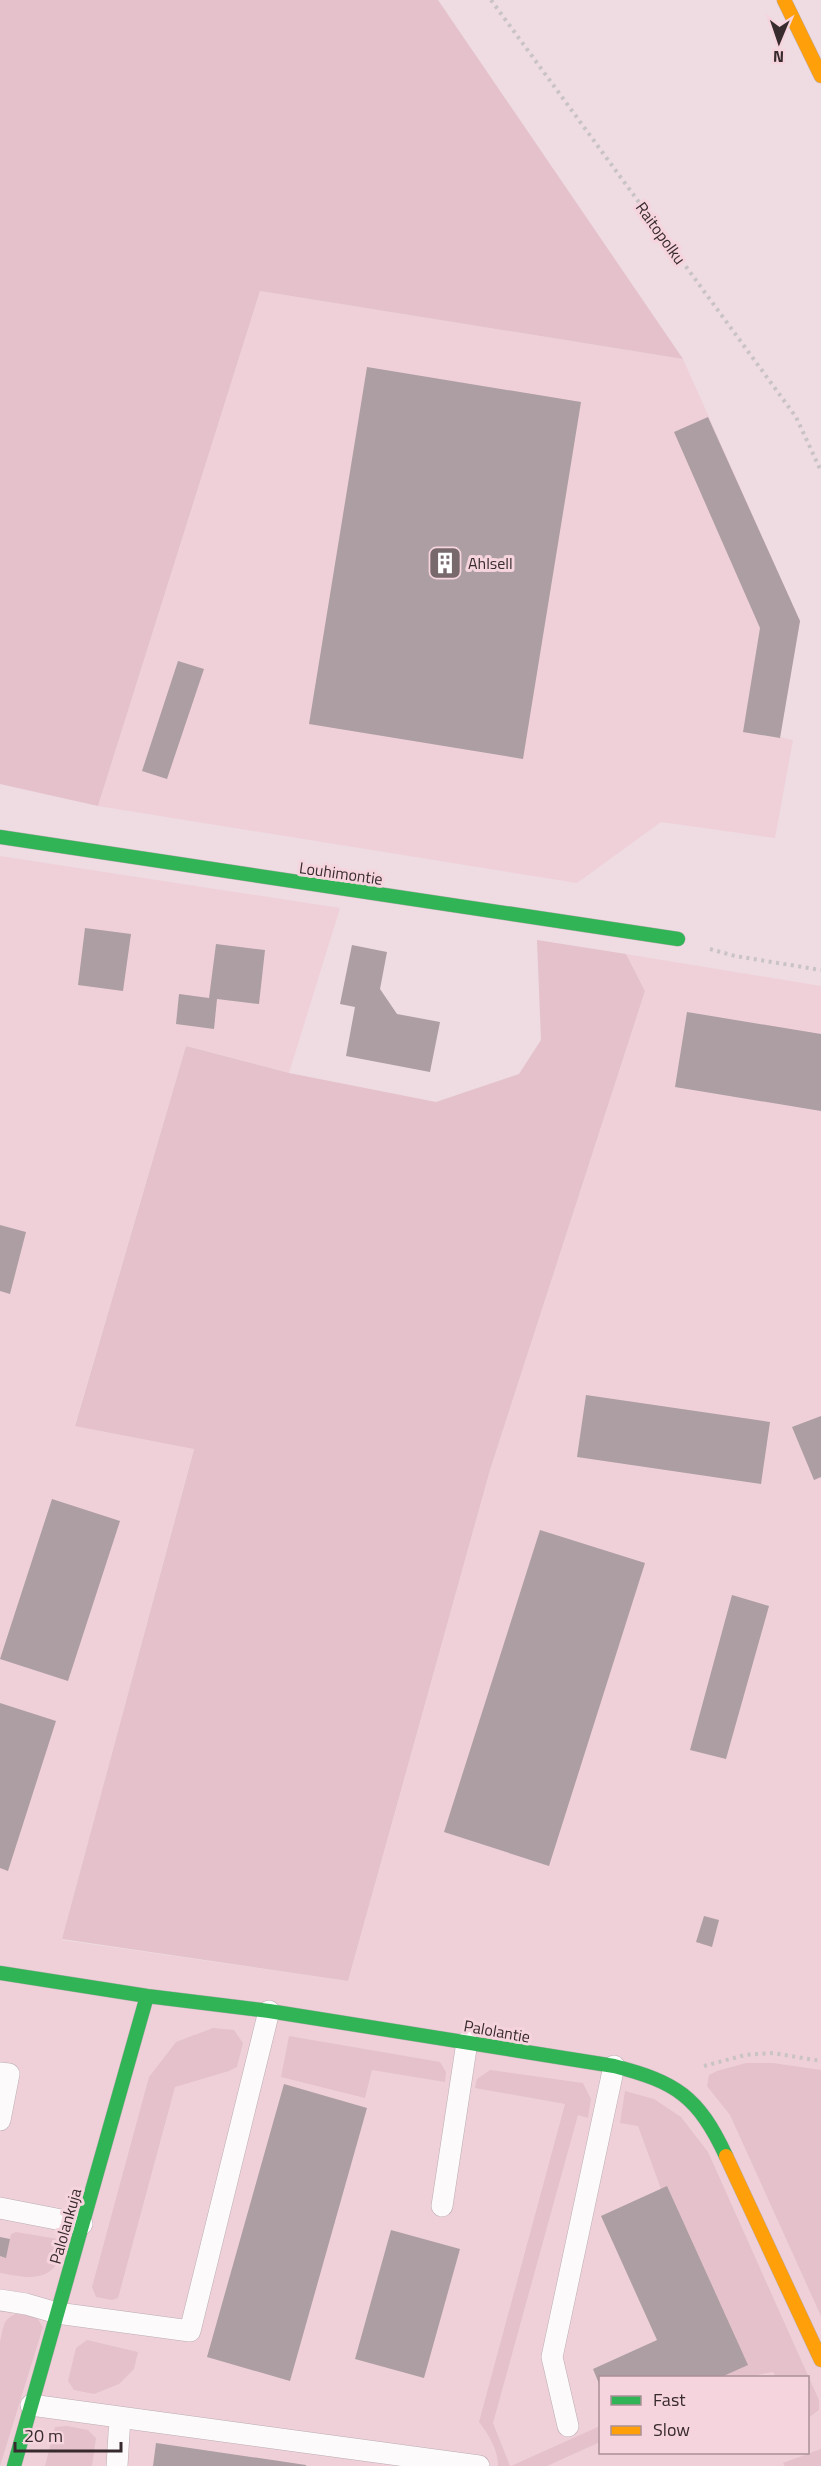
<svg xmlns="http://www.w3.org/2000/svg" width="821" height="2466" font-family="'Titillium Web',sans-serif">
  <rect width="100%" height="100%" fill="#eedce2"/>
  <!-- built -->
  <path fill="#efd0d9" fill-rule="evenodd" d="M260,291L683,359L800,621L780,737L793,740L775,838L661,822L577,883L98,806Z
    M0,856L340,908L289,1073L186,1046L75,1425L194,1448L62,1940L348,1981L490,1470L645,991L626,954L821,986V2466H0ZM600,2378H808V2452H600Z"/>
  <!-- green -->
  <path fill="#e4c1cb" d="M0,0H438L683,359L260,291L98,806L0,784Z
    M537,940L626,954L645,991L490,1470L348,1981L62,1939L194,1449L75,1426L186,1046L289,1073L436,1102L519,1074L541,1040Z
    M213,2028L234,2030L243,2043L237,2067L229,2071L175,2087L118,2298L112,2300L96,2297L92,2287L149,2077L176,2042Z
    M289,2036L440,2062L446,2072L445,2082L372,2070L365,2098L281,2077Z
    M746,2063H773L821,2070V2316L730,2115L707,2086L709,2075L717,2071Z
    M490,2070L583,2083L591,2099L588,2118L578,2115L493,2423L510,2466H498C498,2450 489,2435 479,2422L565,2104L475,2088L477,2079Z
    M625,2091L654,2099L681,2117L708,2152L819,2400V2410L808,2418V2378L776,2377L773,2372L747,2377H719L747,2364L667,2187L661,2189L638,2126L620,2123Z
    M16,2232L58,2239L63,2244C61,2250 60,2258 57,2263C45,2284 19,2276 0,2273V2256L6,2257L11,2234Z
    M18,2313L37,2318L43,2327L0,2466V2342C4,2326 2,2319 18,2313Z
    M87,2340L138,2352L134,2369L119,2384L94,2394L74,2390L68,2381L76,2348Z
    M67,2426L88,2430L96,2438L92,2466H45L55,2427Z
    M600,2426V2442L547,2466H511Z
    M821,2449V2466H785L783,2463Z"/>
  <!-- building -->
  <path fill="#ac9ea2" d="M367,367L581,402L523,759L309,724Z
    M708,417L800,621L780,738L743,732L760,628L674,432Z
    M178,661L204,669L167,779L142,771Z
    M85,928L131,934L123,991L78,985Z
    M216,944L265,950L259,1004L217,999L214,1029L176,1024L179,994L209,998Z
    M352,945L387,952L380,989L397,1014L440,1022L430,1072L346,1056L355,1007L340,1004Z
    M687,1012L821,1034V1111L675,1087Z
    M0,1225L26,1232L10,1294L0,1291Z
    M586,1395L770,1422L761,1484L577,1457Z
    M821,1416V1477L814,1480L792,1427Z
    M52,1499L120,1521L68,1681L0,1659Z
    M540,1530L645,1563L549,1866L444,1832Z
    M732,1595L769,1606L726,1759L690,1750Z
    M0,1703L56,1721L8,1871L0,1868Z
    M704,1916L719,1920L712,1947L696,1942Z
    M284,2084L367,2108L290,2381L207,2357Z
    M667,2186L748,2365L719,2378H600V2386L593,2369L657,2340L601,2216Z
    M391,2230L460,2249L424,2378L355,2359Z
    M0,2237L10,2239L6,2258L0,2256Z
    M156,2443L306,2465V2466H153Z"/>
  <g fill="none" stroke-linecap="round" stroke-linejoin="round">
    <!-- lane casing -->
    <g stroke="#bbadb2" stroke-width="22">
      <path id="lane" d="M0,2073L9,2074L0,2120
        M442,2206L467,2042
        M0,2208L82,2224
        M0,2300L26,2304L57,2313L190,2331L269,2011
        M31,2405L479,2466
        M568,2426L552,2357L614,2066
        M117,2466L120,2417"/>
    </g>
    <!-- fast casing -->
    <g stroke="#bbadb2" stroke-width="15">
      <path id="fast" d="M0,837L678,939
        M0,1973L147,1996L269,2011L614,2066C676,2082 698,2096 726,2156
        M14,2466L147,1996"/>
    </g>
    <!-- slow casing -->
    <g stroke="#bbadb2" stroke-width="15">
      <path id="slow" d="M784,0L821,76
        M726,2156L821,2360"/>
    </g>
    <!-- path -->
    <path stroke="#c9c3c5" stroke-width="4" stroke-dasharray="3 4.5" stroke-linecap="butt" d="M491,0L796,417L821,471
      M710,949L735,956L821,970
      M704,2066L745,2055L773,2053L821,2061"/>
    <!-- lane -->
    <use href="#lane" stroke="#fcfafb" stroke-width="21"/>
    <!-- fast -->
    <use href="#fast" stroke="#30b455" stroke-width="14"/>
    <!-- slow -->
    <use href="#slow" stroke="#ff9f0a" stroke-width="14"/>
  </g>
  <!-- icons -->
  <defs>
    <g id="building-square" transform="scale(1.725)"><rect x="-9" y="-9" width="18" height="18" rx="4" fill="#78696d" stroke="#f6d4de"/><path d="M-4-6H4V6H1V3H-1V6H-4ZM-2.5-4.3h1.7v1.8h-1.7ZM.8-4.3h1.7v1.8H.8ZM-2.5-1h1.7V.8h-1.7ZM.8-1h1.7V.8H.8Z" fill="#fff"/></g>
  </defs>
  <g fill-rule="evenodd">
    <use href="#building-square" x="445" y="563"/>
  </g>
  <g text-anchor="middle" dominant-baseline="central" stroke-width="6" stroke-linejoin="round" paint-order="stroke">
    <!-- street labels -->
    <g font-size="16" fill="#382b2e" stroke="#f6d4de">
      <text transform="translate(661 233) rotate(54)">Raitopolku</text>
      <text transform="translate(341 873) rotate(8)">Louhimontie</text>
      <text transform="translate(497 2031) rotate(10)">Palolantie</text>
      <text transform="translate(65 2226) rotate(-74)">Palolankuja</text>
    </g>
    <!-- poi labels -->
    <g font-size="16" fill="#382b2e" stroke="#f6d4de" text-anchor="start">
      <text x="468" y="563">Ahlsell</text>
    </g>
  </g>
  <!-- legend -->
  <rect x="599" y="2376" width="210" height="78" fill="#f6d4de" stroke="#aa9098" stroke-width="1.5"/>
  <rect x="611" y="2396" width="30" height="9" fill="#30b455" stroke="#aa9098" stroke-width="1.5"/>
  <text x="653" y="2406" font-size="18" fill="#382b2e">Fast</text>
  <rect x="611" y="2426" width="30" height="9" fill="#ff9f0a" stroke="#aa9098" stroke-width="1.5"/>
  <text x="653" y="2436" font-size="18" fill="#382b2e">Slow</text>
  <!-- north arrow -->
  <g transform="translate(779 42) rotate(182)" stroke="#f6d4de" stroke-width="4.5" paint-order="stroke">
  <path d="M0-4.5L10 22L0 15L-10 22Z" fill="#382b2e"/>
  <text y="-9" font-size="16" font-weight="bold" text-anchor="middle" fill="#382b2e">N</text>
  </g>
  <!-- scale -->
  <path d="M15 2442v9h106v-9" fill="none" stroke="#382b2e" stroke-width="3"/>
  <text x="24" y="2442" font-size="18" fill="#382b2e" stroke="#f6d4de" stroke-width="4.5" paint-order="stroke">20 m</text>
</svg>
